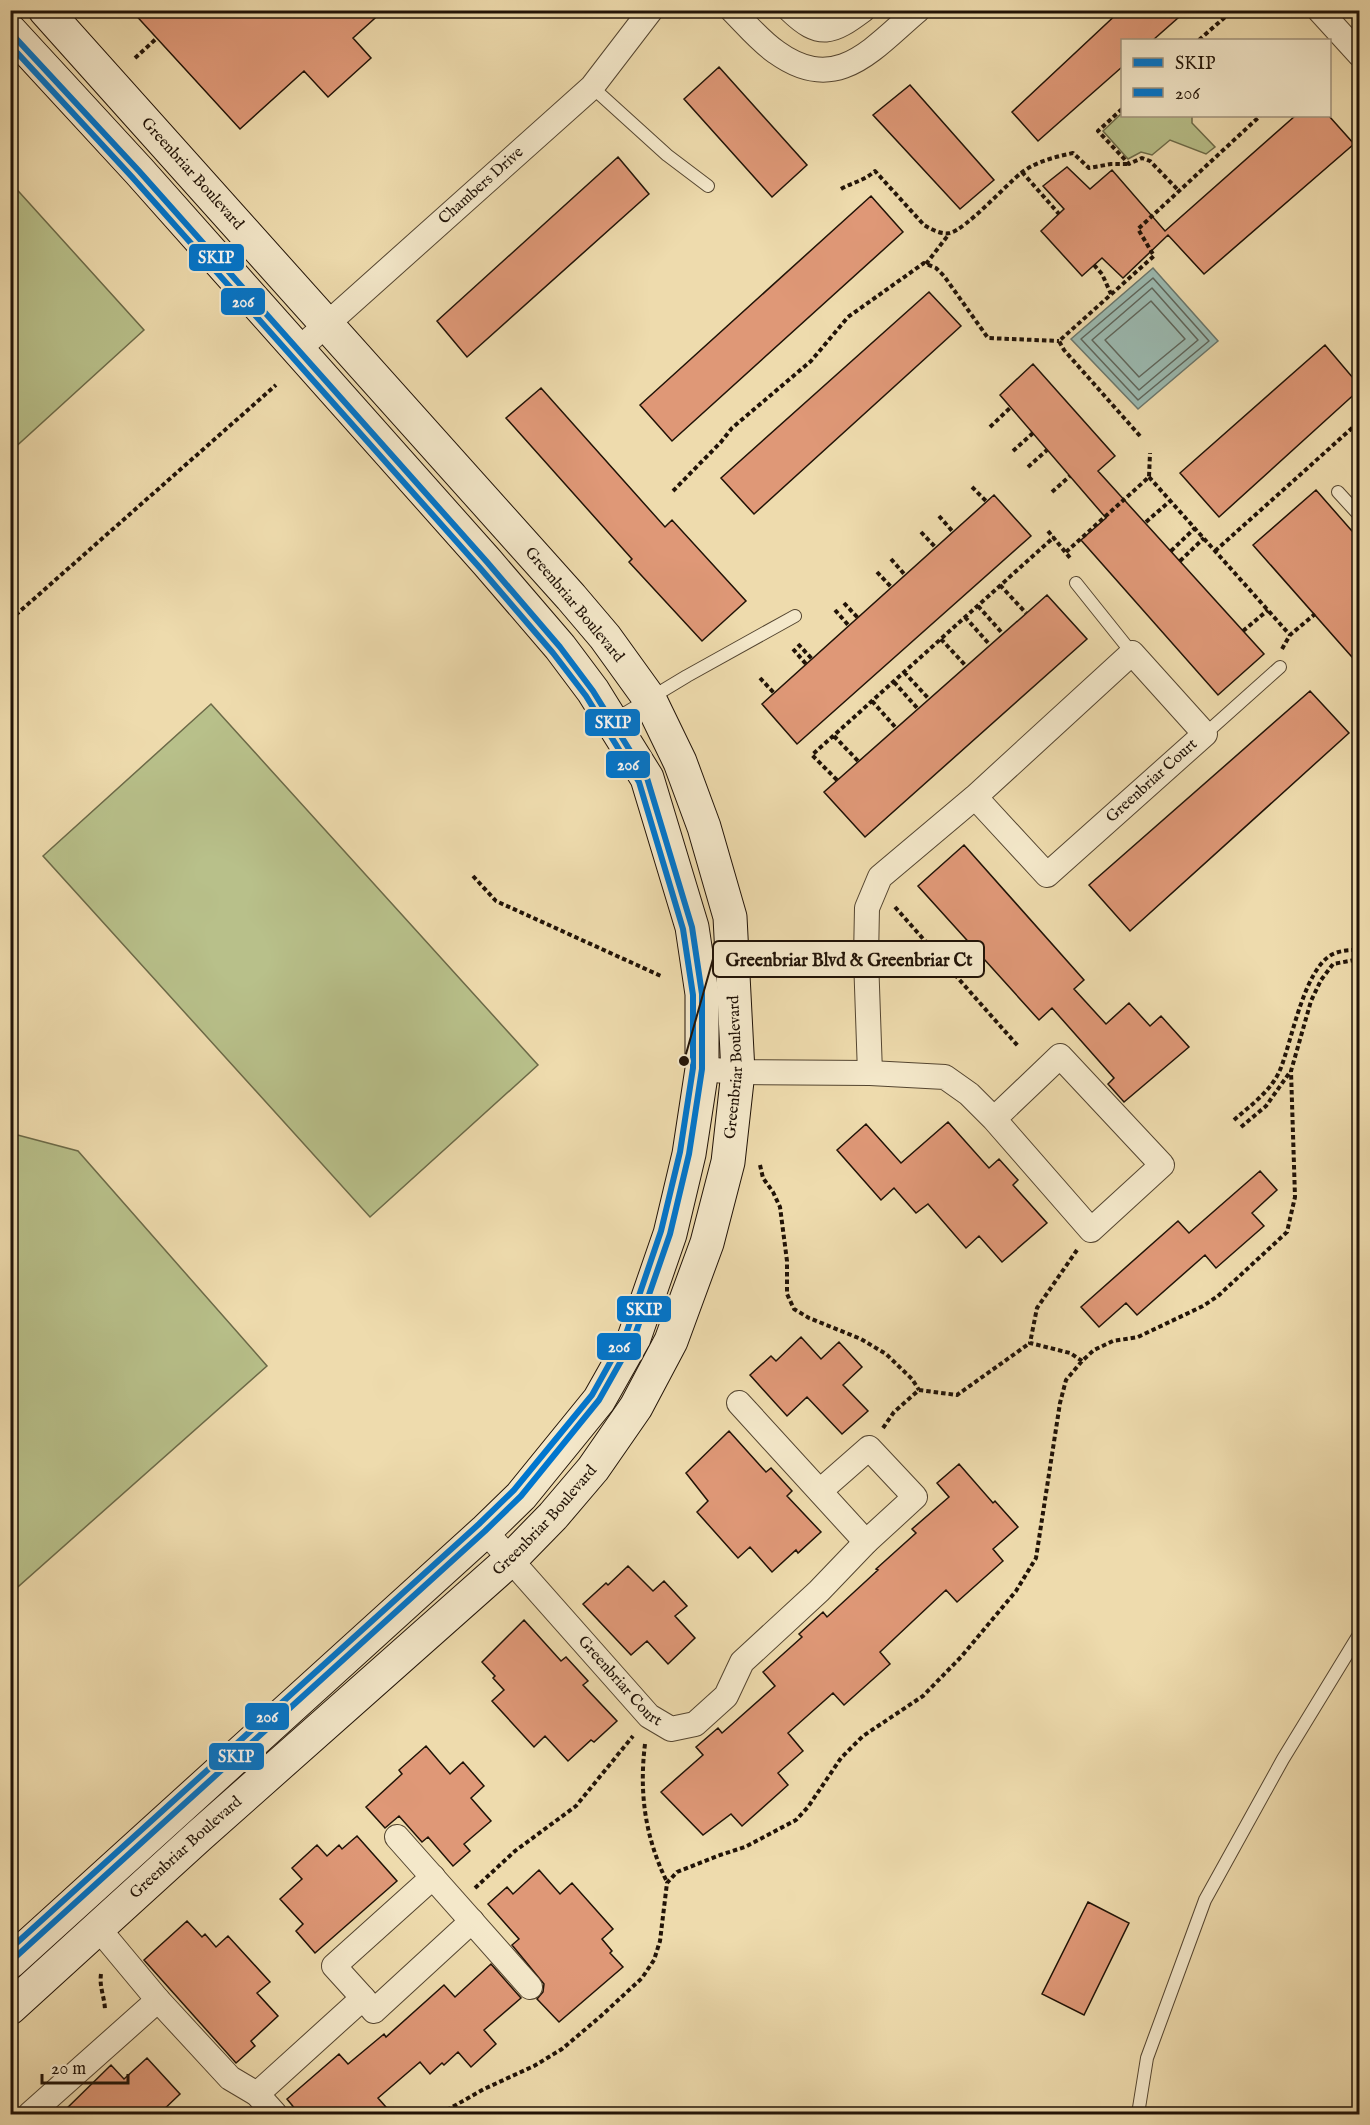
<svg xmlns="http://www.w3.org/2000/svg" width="1370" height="2125" font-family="'IM FELL English',serif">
  <rect width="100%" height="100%" fill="#eedbad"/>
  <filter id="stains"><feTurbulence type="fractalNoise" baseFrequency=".00333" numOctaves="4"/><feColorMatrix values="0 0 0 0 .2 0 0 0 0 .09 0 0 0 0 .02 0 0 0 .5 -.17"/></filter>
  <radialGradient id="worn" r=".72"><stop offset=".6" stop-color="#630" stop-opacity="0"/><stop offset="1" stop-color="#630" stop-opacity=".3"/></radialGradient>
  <!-- green -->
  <path fill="#b8c08a" stroke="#6c6a48" stroke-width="1.5" d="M1122,113V116H1192V123L1215,147L1206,154L1170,140L1152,155L1141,152L1128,159L1103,131Z
    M11,183L144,330L11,451Z
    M211,704L538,1065L370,1217L43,856Z
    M10,1133L78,1151L267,1366L11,1593Z"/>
  <!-- water -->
  <path fill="#9bbab1" stroke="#6a776d" stroke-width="1.5" d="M1153,268L1218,341L1138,409L1071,339Z"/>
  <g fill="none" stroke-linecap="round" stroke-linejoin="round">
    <!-- shore -->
    <path stroke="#5e665c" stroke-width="1.5" d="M1153,278L1209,341L1138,400L1081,339Z
      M1152,288L1198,340L1139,390L1092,340Z
      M1151,301L1185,339L1139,377L1105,340Z"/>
  </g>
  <!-- building -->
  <path fill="#df9877" stroke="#211307" stroke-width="1.5" d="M131,10H384L353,38L371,58L328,97L304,71L240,129Z
    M1121,10H1187L1153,40H1122V67L1038,141L1012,112Z
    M719,67L807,165L772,197L684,99Z
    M910,85L994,180L960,209L873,115Z
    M1295,116H1329L1354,144L1204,274L1168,235L1123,278L1102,258L1082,276L1041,231L1064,209L1043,186L1067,167L1090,189L1112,170L1165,231Z
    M618,157L649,194L467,357L437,321Z
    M871,196L903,232L672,441L640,405Z
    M929,292L961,326L754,514L721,478Z
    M1325,345L1359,385V390L1219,517L1180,473Z
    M1033,364L1115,456L1098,471L1264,654L1218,695L1081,540L1106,518L1000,395Z
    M541,388L665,527L672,520L746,601L702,641L629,562L632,559L506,418Z
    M1316,490L1359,539V665L1253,545Z
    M994,495L1031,536L797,744L762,704Z
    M1047,595L1087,639L865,837L824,792Z
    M1310,691L1349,733L1130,931L1089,885Z
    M964,845L1084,980L1074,989L1106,1024L1129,1003L1150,1026L1161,1016L1189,1047L1124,1102L1108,1084L1114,1078L1052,1008L1039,1020L918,886Z
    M948,1122L989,1168L999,1159L1018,1180L1013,1185L1047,1223L1002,1262L979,1236L966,1248L928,1204L916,1213L894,1188L881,1200L837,1150L866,1124L901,1163Z
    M1260,1171L1277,1190L1252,1213L1264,1226L1216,1268L1205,1255L1137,1315L1126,1303L1099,1327L1081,1307L1178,1221L1189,1233Z
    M801,1337L821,1359L839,1342L862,1367L843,1385L868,1411L842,1434L807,1397L787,1416L750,1375L771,1356L776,1361Z
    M729,1431L766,1472L771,1468L792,1491L787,1496L821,1532L798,1553L796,1550L772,1572L750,1547L738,1558L697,1512L708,1501L686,1473Z
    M959,1464L993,1503L995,1501L1018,1527L993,1549L1003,1561L957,1602L946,1590L880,1652L890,1664L844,1705L833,1693L788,1733L803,1751L778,1773L788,1785L742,1826L731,1814L703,1835L661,1792L703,1755L696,1747L718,1728L722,1733L775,1686L763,1672L802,1637L799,1634L823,1612L827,1617L878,1570L876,1569L916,1533L912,1529L949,1497L937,1483Z
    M628,1566L653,1591L664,1581L687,1606L675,1616L695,1638L668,1664L647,1641L631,1655L583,1604L606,1583L608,1585Z
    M524,1620L561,1661L566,1657L588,1681L583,1685L617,1721L594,1742L591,1740L568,1761L545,1736L534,1747L492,1701L504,1690L493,1678L495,1676L482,1662Z
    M426,1746L450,1774L463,1762L484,1786L471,1798L491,1821L464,1844L470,1851L453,1866L428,1837L422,1842L399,1816L385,1828L366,1807L402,1774L399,1770Z
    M357,1836L397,1881L315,1953L296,1931L303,1924L280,1899L302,1879L292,1868L317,1845L327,1856L339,1845L342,1849Z
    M539,1870L560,1894L572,1883L613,1929L602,1939L612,1951L610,1953L623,1967L559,2022L537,1999L543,1992L544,1984L512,1945L519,1939L488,1904L507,1887L513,1894Z
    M1088,1902L1129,1923L1084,2015L1042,1994Z
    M187,1921L202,1937L205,1934L216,1947L228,1936L270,1982L257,1993L278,2016L251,2041L255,2046L236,2063L144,1960Z
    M491,1964L521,1998L484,2030L496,2044L471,2067L458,2052L444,2065L442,2063L430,2074L420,2062L378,2098L393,2115H300L287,2099L339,2054L348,2064L384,2034L386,2037L444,1985L455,1997Z
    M147,2058L180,2094L158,2115H60L111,2065L124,2079Z"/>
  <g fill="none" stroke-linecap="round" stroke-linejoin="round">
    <!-- lane casing -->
    <g stroke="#544530" stroke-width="14">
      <path id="lane" d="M592,87L667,155L708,186
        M1338,492L1360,516
        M1076,583L1132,653
        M614,720L687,676L795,616
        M1205,734L1280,667
        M1138,2114L1147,2058L1205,1900L1283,1759L1360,1633"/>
    </g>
    <!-- street casing -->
    <g stroke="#544530" stroke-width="26">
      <g id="street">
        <path d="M732,10C746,24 760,41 776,52C837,96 872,49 918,10"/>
        <path d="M790,10C820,39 832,33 863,10"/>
        <path d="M1319,10L1360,55"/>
        <path id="s1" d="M298,350L592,87L651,10"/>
        <path d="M702,1069L738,1072L870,1073L945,1077L969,1094L994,1119L1091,1230L1162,1165L1060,1056L994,1119"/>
        <path d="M870,1073L866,958L867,908L880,877L975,797L1132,653L1205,734L1047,875L975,797"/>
        <path d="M739,1403L866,1542"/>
        <path id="s2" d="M485,1531L649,1716L671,1729L695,1724L726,1696L742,1662L819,1591L866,1542L915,1497L869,1448L820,1491"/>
        <path d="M397,1837L530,1987"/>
        <path d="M98,1928L158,2000L230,2078L257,2094L275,2114"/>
        <path d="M363,1998L334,1966L433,1877"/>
        <path d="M257,2094L363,1998L374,2011L472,1921"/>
        <path d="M30,2114L158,2000"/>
      </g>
    </g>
    <!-- secondary casing -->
    <g stroke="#211307" stroke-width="35">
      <g id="secondary">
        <path d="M10,31L139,171L487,562L560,647L593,691L647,778L692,927L702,994V1069L689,1154L670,1234L634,1338L599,1400L521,1496L485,1531L10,1962"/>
        <path id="s3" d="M10,2008L200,1835L510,1560L553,1516L593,1469L636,1407L671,1341L707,1243L728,1162L738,1072L730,917L704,827L680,762L649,698L605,637L571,597L45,10"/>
      </g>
    </g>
    <!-- path -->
    <path stroke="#211307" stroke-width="4" stroke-dasharray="4.5 3" stroke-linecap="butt" d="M1199,40L1233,10
      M135,58L157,38
      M1122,109L1098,131L1129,164L1142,158L1150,161L1179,191
      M1022,172L1059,214
      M841,189C853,182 864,181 875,171L924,225C931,229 941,235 950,233C966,229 1006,185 1021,173C1037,161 1055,157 1073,153L1089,168L1111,164H1129
      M926,264L949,234
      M1094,265L1102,274L1111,294
      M990,427L1011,407
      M1140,436L1064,350L1059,341L1154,256L1138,229L1260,116
      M1013,451L1033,433
      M1028,467L1047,450
      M1149,477L1290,635
      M972,487L987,502
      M673,491L721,442L732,428L811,361L848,317L924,263L936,268L944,276L988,338L1059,341
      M1052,492L1070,476
      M939,516L953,532
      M1146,522L1170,501
      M1048,531L1071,559
      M921,532L936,548
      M1171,551L1195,528
      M1215,551L1360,421
      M1066,552L1149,477L1150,453
      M891,559L905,575
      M1180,561L1204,538
      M877,572L892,588
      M1000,585L1026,613
      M844,603L858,618
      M978,606L1003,634
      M835,610L849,626
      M965,617L990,645
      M10,620L276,385
      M1243,631L1268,610
      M941,639L966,666
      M798,644L812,659
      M793,649L806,664
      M1282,649L1290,635L1315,614
      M904,672L929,699
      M760,678L774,693
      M894,682L918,709
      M872,701L896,728
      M834,736L858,761
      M837,780L812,755L1054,537
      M473,876L496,901L661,976
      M895,907L1018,1046
      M1234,1120C1251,1105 1271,1091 1280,1070C1292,1041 1304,968 1333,954C1342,950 1350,950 1360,950
      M1241,1127L1266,1106L1290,1072
      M760,1165L763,1178L773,1192L780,1207L787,1261V1294L794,1309L809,1318L861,1339L886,1354L912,1379L919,1390
      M1077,1250L1037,1308L1030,1343L1070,1353L1082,1361
      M883,1428L894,1412L919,1390L957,1395L1030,1343
      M645,1744C639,1793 645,1837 667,1882
      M475,1888L515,1851L576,1806L633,1736
      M101,1974C99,1987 105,1998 105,2011
      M440,2114L484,2089L534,2066L562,2049L601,2016L642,1978L654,1960L660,1941L667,1883L677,1872L720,1855L745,1847L796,1820L808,1807L841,1758L863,1736L923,1696L961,1657L1016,1591L1036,1558L1060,1403L1066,1380L1082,1361L1094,1350L1113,1341L1138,1337L1203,1306L1218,1296L1287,1232L1295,1197L1291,1071L1311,1001L1321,980L1333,964L1360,959"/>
    <!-- lane -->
    <use href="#lane" stroke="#f4e8ca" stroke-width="12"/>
    <!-- street -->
    <use href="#street" stroke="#f4e8ca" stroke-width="24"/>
    <!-- secondary -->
    <use href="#secondary" stroke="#f4e8ca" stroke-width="33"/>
    <!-- bus-1 casing -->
    <g stroke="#f4e8ca" stroke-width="10">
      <path id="bus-1" d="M10,32L139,171L487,562L560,647L593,691L647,778L692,927L702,994V1069L689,1154L670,1234L634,1338L599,1400L521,1496L485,1531L10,1962"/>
    </g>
    <!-- bus-2 casing -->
    <g stroke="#f4e8ca" stroke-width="10">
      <path id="bus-2" d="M10,45L132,177L480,568L553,653L586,696L639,782L683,929L693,995V1068L680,1152L661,1231L626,1334L592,1395L514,1490L479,1524L10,1949"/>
    </g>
    <!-- bus-1 -->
    <use href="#bus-1" stroke="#0076ce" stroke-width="6"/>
    <!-- bus-2 -->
    <use href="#bus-2" stroke="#0076ce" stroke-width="6"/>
  </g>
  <g text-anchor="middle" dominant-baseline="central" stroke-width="5" stroke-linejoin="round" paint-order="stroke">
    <!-- street labels -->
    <g font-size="16" fill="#211307" stroke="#f4e8ca">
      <text transform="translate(192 174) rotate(48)">Greenbriar Boulevard</text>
      <text stroke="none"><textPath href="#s1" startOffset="246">Chambers Drive</textPath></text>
      <text transform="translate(574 605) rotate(50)">Greenbriar Boulevard</text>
      <text transform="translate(1152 781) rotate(-42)">Greenbriar Court</text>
      <text stroke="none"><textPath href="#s3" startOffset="1228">Greenbriar Boulevard</textPath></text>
      <text stroke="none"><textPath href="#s3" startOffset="724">Greenbriar Boulevard</textPath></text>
      <text stroke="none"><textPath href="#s2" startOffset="202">Greenbriar Court</textPath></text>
      <text stroke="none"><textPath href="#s3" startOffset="238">Greenbriar Boulevard</textPath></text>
    </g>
  </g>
  <!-- callouts -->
  <path fill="none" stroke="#211307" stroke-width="2" d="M684 1061L713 959"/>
  <circle fill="#211307" stroke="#f4e8ca" stroke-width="2" cx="684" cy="1061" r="6"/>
  <rect fill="#f4e8ca" stroke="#211307" stroke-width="2" x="713" y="941" width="271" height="36" rx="6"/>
  <g font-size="18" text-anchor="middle" font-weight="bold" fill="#211307">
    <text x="849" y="966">Greenbriar Blvd &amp; Greenbriar Ct</text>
  </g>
  <g stroke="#f4e8ca" stroke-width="2">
    <rect x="188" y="243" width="57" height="29" rx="6" fill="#0076ce"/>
    <rect x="220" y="287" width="46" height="29" rx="6" fill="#0076ce"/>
    <rect x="584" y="708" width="57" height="29" rx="6" fill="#0076ce"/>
    <rect x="605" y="750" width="46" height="29" rx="6" fill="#0076ce"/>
    <rect x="616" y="1295" width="56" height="28" rx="6" fill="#0076ce"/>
    <rect x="596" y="1332" width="46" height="29" rx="6" fill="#0076ce"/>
    <rect x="244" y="1702" width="46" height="29" rx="6" fill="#0076ce"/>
    <rect x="208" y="1742" width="57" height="29" rx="6" fill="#0076ce"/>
  </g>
  <g font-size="16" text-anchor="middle" font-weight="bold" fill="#fff">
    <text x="216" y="263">SKIP</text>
    <text x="243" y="307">206</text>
    <text x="613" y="728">SKIP</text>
    <text x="628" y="770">206</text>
    <text x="644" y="1315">SKIP</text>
    <text x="619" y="1352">206</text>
    <text x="267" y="1722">206</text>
    <text x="236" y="1762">SKIP</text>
  </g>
  <!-- margin -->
  <rect width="1370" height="2125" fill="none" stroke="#eedbad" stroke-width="36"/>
  <rect x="12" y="12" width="1346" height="2101" fill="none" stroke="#211307" stroke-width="3"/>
  <rect x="18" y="18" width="1334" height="2089" fill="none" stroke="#211307" stroke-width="1.5"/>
  <!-- legend -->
  <rect x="1121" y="39" width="210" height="78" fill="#f4e8ca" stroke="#a0937c" stroke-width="1.5"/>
  <rect x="1133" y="58" width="30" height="9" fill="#0076ce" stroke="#a0937c" stroke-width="1.5"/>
  <text x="1175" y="69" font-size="18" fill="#211307">SKIP</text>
  <rect x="1133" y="88" width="30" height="9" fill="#0076ce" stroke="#a0937c" stroke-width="1.5"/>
  <text x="1175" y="99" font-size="18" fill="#211307">206</text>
  <!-- scale -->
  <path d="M42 2074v9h86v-9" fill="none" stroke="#211307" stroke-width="3"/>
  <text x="51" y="2074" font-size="18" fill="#211307" stroke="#f4e8ca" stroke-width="4.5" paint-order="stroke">20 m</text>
  <rect width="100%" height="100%" filter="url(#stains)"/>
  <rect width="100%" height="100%" fill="url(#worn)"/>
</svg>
